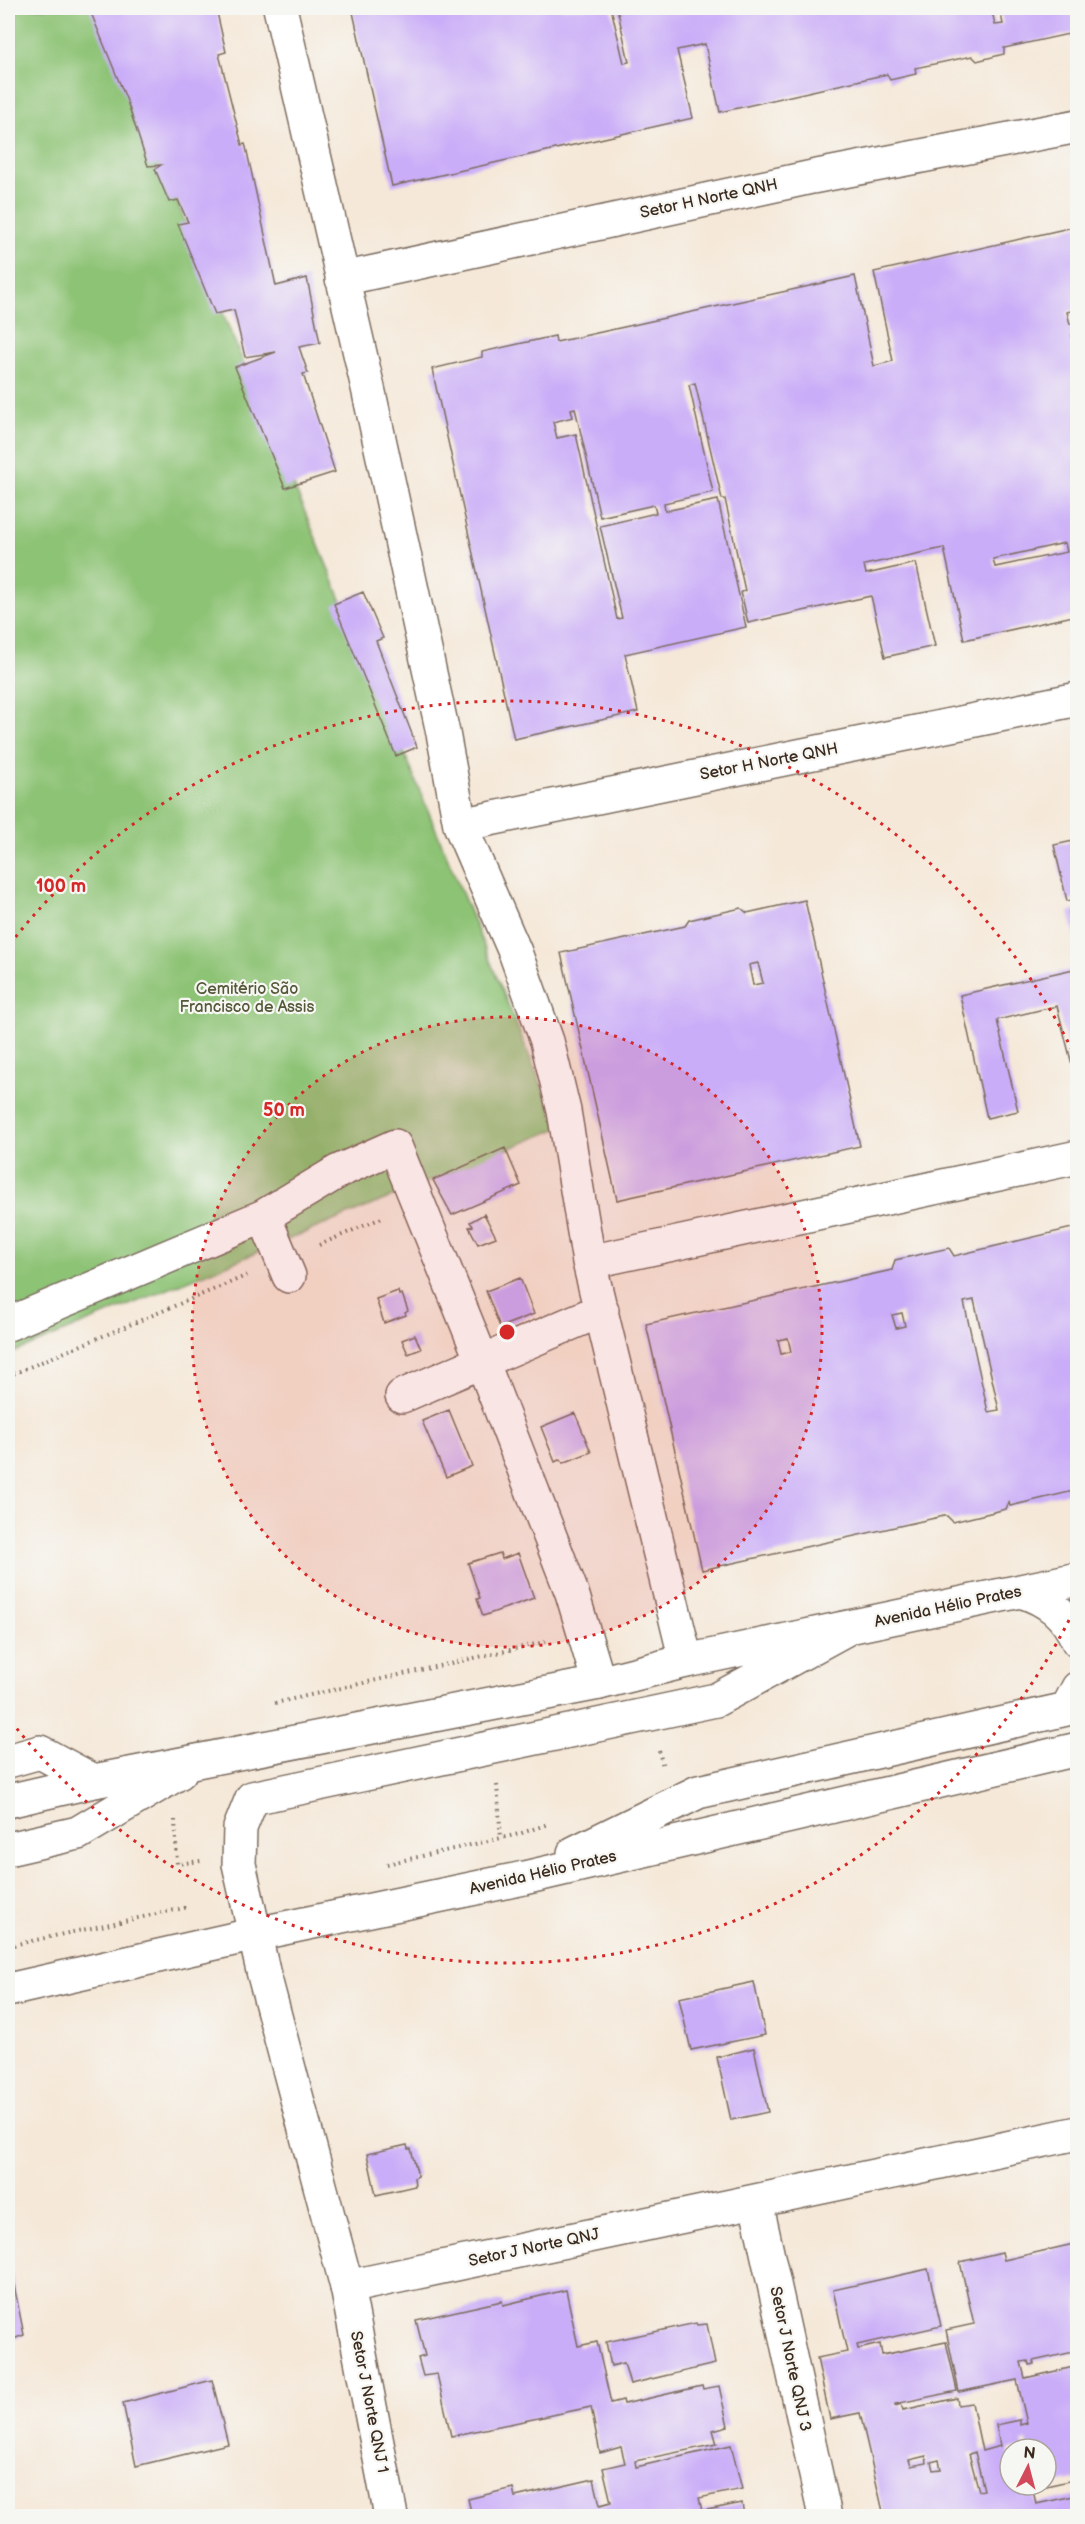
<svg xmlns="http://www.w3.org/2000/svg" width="1085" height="2524" font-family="'Balsamiq Sans',sans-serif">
  <rect width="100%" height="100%" fill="#f6f6f2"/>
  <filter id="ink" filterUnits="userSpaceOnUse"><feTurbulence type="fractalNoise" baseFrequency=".0167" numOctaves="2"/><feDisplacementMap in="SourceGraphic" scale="12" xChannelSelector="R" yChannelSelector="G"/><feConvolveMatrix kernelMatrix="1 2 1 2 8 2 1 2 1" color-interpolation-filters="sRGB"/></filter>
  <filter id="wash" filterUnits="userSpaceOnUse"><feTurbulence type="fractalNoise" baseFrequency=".008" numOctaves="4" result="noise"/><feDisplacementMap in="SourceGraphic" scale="24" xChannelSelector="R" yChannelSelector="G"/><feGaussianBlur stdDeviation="1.35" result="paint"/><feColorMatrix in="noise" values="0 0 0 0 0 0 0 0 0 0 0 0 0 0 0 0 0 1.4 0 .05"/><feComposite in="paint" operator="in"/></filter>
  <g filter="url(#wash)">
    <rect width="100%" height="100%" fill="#f5e8d8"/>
    <!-- green -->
    <path fill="#8dc375" stroke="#64764a" stroke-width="1.5" d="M8,8H97L559,1128L8,1355Z"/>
    <g id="blocks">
      <!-- building -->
      <path fill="#caadf8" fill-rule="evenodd" d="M89,8H216L226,52L219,54L242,145L245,144L246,147L276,286L307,278L320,343L299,347L308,373L303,374L335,472L285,488L235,367L276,352L245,357L234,310L215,314L178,224L188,222L178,200L169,202L155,169L161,165L148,166L127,101Z
        M352,8H611L624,63L629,62L617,8H1078V32L1004,48V54L977,61L972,56L915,68L916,74L890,80L887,74L883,75L720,112L705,44L677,50L693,118L392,186ZM1000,10L1003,24L995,25L992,11Z
        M1078,226V309L1067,312L1070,324L1078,322V334L1072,335L1074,345H1078V615L964,640L944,548L864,565L866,574L916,563L935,646L885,657L871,596L748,623L741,592L745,591L725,499H722L695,383L689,385L713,492L664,503L665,511L718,500L746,627L625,654L638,712L514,739L432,369L482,357V352L555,336L556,342L855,276L874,366L893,361L874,272ZM575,408L600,517L654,505L656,513L600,526L622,618L617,619L576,434L557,438L553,422L573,417L571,409ZM1065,543L1067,552L995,567L993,559Z
        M363,592L383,638L376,641L417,747L396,756L334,604Z
        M1078,840V899L1067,901L1054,845Z
        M805,900L860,1146L617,1200L561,953L685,926L689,920L741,908L747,913ZM758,963L763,983L753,985L749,965Z
        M1078,910V944H1077L1069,912Z
        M1078,968V1088L1057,1006L997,1020L1018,1111L987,1118L960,995Z
        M505,1148L521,1185L452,1215L433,1180Z
        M484,1214L496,1237L478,1244L469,1227L473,1226L470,1222Z
        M1076,1227L1078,1228V1274L1073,1275L1078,1294V1490L1010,1506L1009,1502L1006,1509L953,1522L947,1516H944L702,1570L646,1324L892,1270L895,1260L949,1248L954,1256ZM974,1300L999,1410L988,1412L964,1302ZM902,1313L905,1326L896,1328L892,1315ZM788,1338L791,1352L781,1354L778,1340Z
        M520,1278L534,1314L500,1327L486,1291Z
        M398,1291L399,1295L402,1294L408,1311L405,1313L406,1315L384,1323L376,1299Z
        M415,1335L421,1349L408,1354L402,1340Z
        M449,1410L472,1466L446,1477L422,1421Z
        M575,1413L591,1452L563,1463L561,1459L555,1462L541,1427Z
        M500,1553L502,1559L518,1553L534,1598L483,1616L477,1599L480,1598L468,1563Z
        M754,1982L765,2035L691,2050L679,1998Z
        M754,2048L768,2112L731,2120L717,2057Z
        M407,2145L408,2149H411L418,2176L414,2178L415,2186L376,2195L367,2154Z
        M1078,2243V2351L1033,2361L1034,2364L1029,2365L1028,2361L1021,2362L1025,2378L1078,2366V2479L1046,2486V2449H1029L1027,2441L1022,2442L1024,2449H1010V2485H1032L1036,2504L1078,2495V2516H884L860,2413L830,2419L817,2358L847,2352L833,2290L928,2269L941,2326L857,2345L858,2349L880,2344L882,2355L946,2342L957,2391L895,2404V2406L901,2404L903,2410L957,2398L958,2405L972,2403L982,2451L1000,2446L996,2425L1020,2420V2425L1027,2423L1017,2380L959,2392L946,2330L974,2324L960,2262L1002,2252L1004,2260ZM975,2452L984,2490L979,2491L969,2454ZM926,2456L927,2463L911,2466L909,2460ZM939,2460L941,2469L933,2470L931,2462Z
        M9,2260L24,2335L8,2341V2260Z
        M566,2290L578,2346L597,2342L611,2403L623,2400L624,2404L702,2386L703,2389L719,2386L728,2426L713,2430L717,2444L635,2461L636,2467L731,2445L742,2489L699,2498L702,2511L742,2503L744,2516H472L468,2499L513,2488L515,2497L594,2479L600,2505L611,2502L603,2468L625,2463L621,2447L600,2453L591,2407L451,2436L437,2374L423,2376L418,2358L425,2356L416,2320L502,2301L503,2305Z
        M696,2323L697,2325L707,2324L715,2364L630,2384L624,2363L611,2366L606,2342Z
        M212,2380L228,2444L136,2466L123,2403Z"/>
    </g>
  </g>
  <g filter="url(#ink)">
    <use href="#blocks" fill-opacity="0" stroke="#7c6c5f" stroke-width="1.5"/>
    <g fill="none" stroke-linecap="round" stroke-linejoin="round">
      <!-- minor casing -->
      <g stroke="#7c6c5f" stroke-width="36">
        <path id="minor" d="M280,8L368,388L443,733L460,825L515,952L547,1041L564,1111L589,1262L686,1661
          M342,279L812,177L1078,126
          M460,825L1078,699
          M264,1216L289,1276
          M589,1262L1078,1157
          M8,1324L264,1216L339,1171L395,1146L482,1361L572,1593L599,1683
          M402,1396L602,1310
          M8,1761L40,1752L94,1781
          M756,2202L825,2516
          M347,2287L1078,2133"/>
      </g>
      <!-- major casing -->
      <g stroke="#7c6c5f" stroke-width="36">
        <path id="major" d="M1021,1591C1049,1600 1066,1614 1078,1641
          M8,1801L94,1781L599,1683L686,1661L1078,1579
          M8,1849L78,1833L180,1772
          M574,1853L698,1792L1067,1709L1078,1688
          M8,1990L256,1934L524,1878L1078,1749
          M391,2516L347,2287L263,1971L239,1864L240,1828L252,1798L716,1700L846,1629"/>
      </g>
      <!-- path -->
      <path stroke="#7c6c5f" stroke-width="4" stroke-dasharray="1.5 4.5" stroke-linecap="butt" d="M319,1245L384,1217
        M8,1376L248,1275
        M275,1703L545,1642
        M659,1751L663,1767
        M497,1785L501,1839
        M175,1820L177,1864L201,1861
        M387,1864L519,1834L548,1824
        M8,1946L189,1907"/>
      <!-- minor -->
      <use href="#minor" stroke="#fff" stroke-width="33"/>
      <!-- major -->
      <use href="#major" stroke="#fff" stroke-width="33"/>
    </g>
  </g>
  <!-- distance rings -->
  <circle cx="507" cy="1332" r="315" fill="#d62828" fill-opacity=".12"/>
  <g fill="none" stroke="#d62828" stroke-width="3" stroke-dasharray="3 6">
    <circle cx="507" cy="1332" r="315"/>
    <path d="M1077 1604A631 631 0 0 1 10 1720M10 944A631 631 0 0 1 1077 1060"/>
  </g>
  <g text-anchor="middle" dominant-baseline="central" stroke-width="4.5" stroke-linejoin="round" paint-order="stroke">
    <!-- street labels -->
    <g font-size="16" fill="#3b2a1e" stroke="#f6f6f2">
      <text transform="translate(709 199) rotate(-12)">Setor H Norte QNH</text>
      <text transform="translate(769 762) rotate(-11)">Setor H Norte QNH</text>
      <text transform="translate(948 1607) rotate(-12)">Avenida Hélio Prates</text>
      <text transform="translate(543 1873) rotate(-13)">Avenida Hélio Prates</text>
      <text transform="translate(534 2248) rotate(-12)">Setor J Norte QNJ</text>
      <text transform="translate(790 2359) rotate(78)">Setor J Norte QNJ 3</text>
      <text transform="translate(369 2402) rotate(79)">Setor J Norte QNJ 1</text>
    </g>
    <!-- park labels -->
    <g font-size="16" fill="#545838" stroke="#f6f6f2">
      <text x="247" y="989">Cemitério São<tspan x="247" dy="18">Francisco de Assis</tspan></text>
    </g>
  </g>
  <circle cx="507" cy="1332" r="9" fill="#d62828" stroke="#f6f6f2" stroke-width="3"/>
  <g font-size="18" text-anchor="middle" font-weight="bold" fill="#d62828" stroke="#f6f6f2" stroke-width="4.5" stroke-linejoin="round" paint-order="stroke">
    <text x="61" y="892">100 m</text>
    <text x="284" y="1116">50 m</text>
  </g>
  <!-- margin -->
  <rect width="1085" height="2524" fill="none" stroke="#f6f6f2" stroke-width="30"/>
  <!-- north arrow -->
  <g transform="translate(1028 2467) rotate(6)"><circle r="28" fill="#f6f6f2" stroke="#aba49d" stroke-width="1.5"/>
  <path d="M0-4.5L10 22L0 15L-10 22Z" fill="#d1495b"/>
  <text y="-9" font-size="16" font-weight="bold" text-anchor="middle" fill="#3b2a1e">N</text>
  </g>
</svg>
